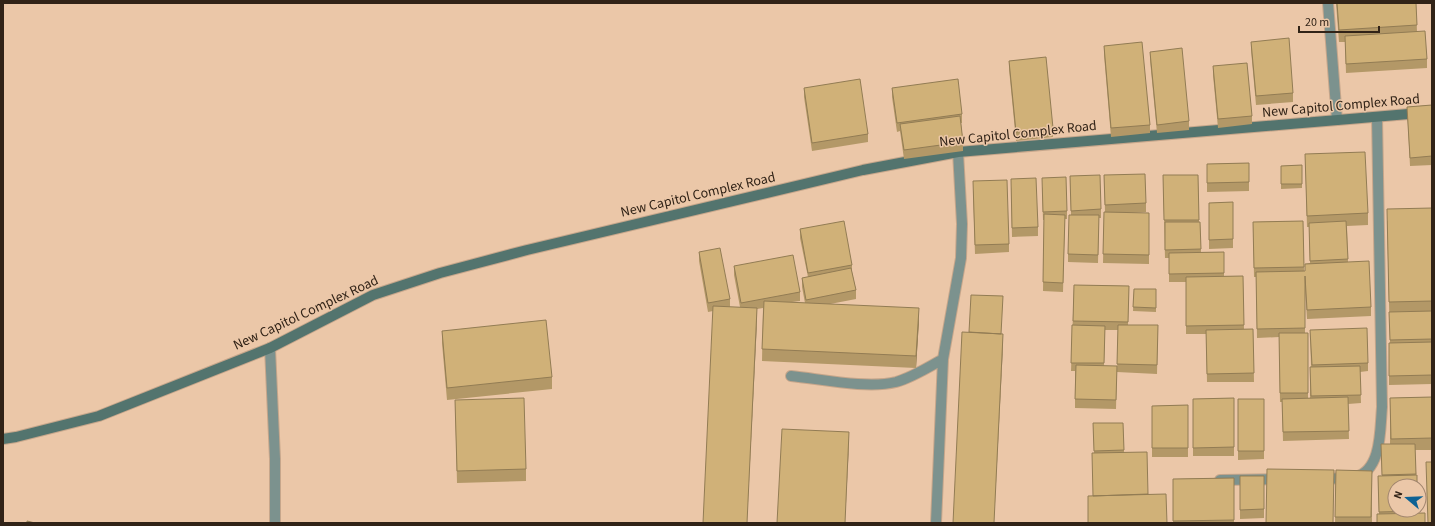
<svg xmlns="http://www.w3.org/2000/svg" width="1435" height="526" font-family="'Source Sans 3',sans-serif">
  <rect width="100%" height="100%" fill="#ebc7a8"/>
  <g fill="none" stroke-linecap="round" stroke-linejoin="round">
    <!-- minor casing -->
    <g stroke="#c6a68b" stroke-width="12">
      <path id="minor" d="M1328,3L1337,120
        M270,348L275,459V523
        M791,376C821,379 867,389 896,382C911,378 929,367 943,359
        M1320,478C1331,478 1344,480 1355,477C1382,471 1380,429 1382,407L1377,117
        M1220,480L1280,479
        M936,523L943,359L961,258L962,224L958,152"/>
    </g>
    <!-- secondary casing -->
    <g stroke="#c6a68b" stroke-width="12">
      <path id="secondary" d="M3,439L16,437L99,416L270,348L373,295L440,273L527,250L863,170L958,152L1432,112"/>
    </g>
    <!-- minor -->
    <use href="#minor" stroke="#7c928e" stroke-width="10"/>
    <!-- secondary -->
    <use href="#secondary" stroke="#53746e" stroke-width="10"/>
  </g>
  <!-- wall -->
  <path fill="#b39867" d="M1336,3H1416L1417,32L1427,59V68L1346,73L1345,42H1339Z
    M1251,42L1293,93V102L1256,105L1251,50Z
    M1104,46L1150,125V133L1111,137L1104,55Z
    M1150,52L1189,121V130L1157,133L1150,60Z
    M1009,61L1053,128V137L1016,141L1009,69Z
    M1213,66L1252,116V124L1218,128L1213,75Z
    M804,88L868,134V142L812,151L804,97Z
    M892,88L962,114V123H961L963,142V151L904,159L900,131L897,132L892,97Z
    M1432,105V165L1410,166L1407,107Z
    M1305,154L1368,213V225L1347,226L1348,262L1371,307V316L1307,319L1305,287V333H1308V398H1310V367H1311L1310,330L1368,363V371L1360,372L1361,403L1348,404L1349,439L1283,441L1282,402H1280L1279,337L1257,338L1256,277H1254L1253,222L1303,221L1304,271H1305V264L1310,263L1309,227H1307Z
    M1249,163V191L1207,192V164Z
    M1302,165V188L1281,189V166Z
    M1104,175L1146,203V212L1129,213H1149V264L1103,263L1104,212H1105Z
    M1163,175H1198L1199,222H1200L1201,252H1224V276H1243L1244,329H1253L1254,382H1207L1206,334H1186V282H1169V258H1165Z
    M1070,176L1101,209V218H1099L1098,263L1068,262V254L1071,215Z
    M1011,187L1038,227V236L1012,237Z
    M1042,187L1067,211V219H1065L1063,292L1043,291L1044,220H1043Z
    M973,190L1009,244V252L975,254Z
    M1233,202V248L1209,249V203Z
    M1432,208V384L1389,385V352L1390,343L1387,221Z
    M800,229L852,265V272L856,290V299L830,304L919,320L916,368L762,361L763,308L757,309V322L713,311L708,312L699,261V252L730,299V307H740L734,275V266L800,292V301L792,302L805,303L802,287V278L808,277L800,238Z
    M1074,285L1129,286L1128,325H1158L1157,374L1117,372L1118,330H1105L1104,366H1117L1116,409L1075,408V371H1071Z
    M1134,289H1156V312L1133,311Z
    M442,331L552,377V389L447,400L442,343Z
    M1432,397V450H1415L1418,513L1379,514L1378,476H1382L1381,444H1390V398Z
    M1234,398V456H1193V399Z
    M1238,399H1264V459L1238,460Z
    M455,400L526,469V481L457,483Z
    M1188,405V457H1152V406Z
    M1093,423H1123L1124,452L1148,494L1167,523H1088V496H1093L1094,453Z
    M1336,470L1372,471V523H1335Z
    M1240,476H1264V518L1240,519Z
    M1234,478V523H1173V479Z"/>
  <!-- shaded-wall -->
  <path fill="#927c54" d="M757,308V322L747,523Z
    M919,308V320L916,368V356Z
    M1003,334V346L994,523Z
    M849,432V444L845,523Z"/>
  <!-- building -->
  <path fill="#d0b178" stroke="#927c54" d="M1337,3H1416L1417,25L1339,30Z
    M1425,31L1427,59L1346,64L1345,36Z
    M1289,38L1293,93L1256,96L1251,42Z
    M1142,42L1150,125L1111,128L1104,46Z
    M1182,48L1189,121L1157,125L1150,52Z
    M1046,57L1053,128L1016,132L1009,61Z
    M1247,63L1252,116L1218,119L1213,66Z
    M860,79L868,134L812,143L804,88Z
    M958,79L962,114L897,123L892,88Z
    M1432,105V156L1410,158L1407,107Z
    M960,116L963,142L904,150L900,124Z
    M1365,152L1368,213L1307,216L1305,154Z
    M1249,163V182L1207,183V164Z
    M1302,165V184H1281V166Z
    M1145,174L1146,203L1105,205L1104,175Z
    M1100,175L1101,209L1071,211L1070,176Z
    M1163,175H1198L1199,220H1164Z
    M1066,177L1067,211L1043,212L1042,178Z
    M1036,178L1038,227L1012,228L1011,179Z
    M1007,180L1009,244L975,245L973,181Z
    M1233,202V239L1209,240V203Z
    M1432,208V301L1389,302L1387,209Z
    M1104,212L1149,213V255L1103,254Z
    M1044,214L1065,215L1063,283L1043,282Z
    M1069,215H1099L1098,255L1068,254Z
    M844,221L852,265L808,273L800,229Z
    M1303,221L1304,267L1254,268L1253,222Z
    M1346,221L1348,259L1310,261L1309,223Z
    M1165,222H1200L1201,249L1165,250Z
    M720,248L730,299L708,303L699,252Z
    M1224,252V273L1169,274V253Z
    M793,255L800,292L741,303L734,266Z
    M1369,261L1371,307L1307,310L1305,276V328L1257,329L1256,272L1305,271V264Z
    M851,268L856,290L806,300L802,278Z
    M1243,276L1244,325L1186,326V277Z
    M1074,285L1129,286L1128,322L1073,321Z
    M1134,289H1156V308L1133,307Z
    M971,295L1003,296L1001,334L969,332Z
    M764,301L919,308L916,356L762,349Z
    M713,306L757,308L747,523H703Z
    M1432,311V339L1390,340L1389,312Z
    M546,320L552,377L447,388L442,331Z
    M1072,325L1105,326L1104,363H1071Z
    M1118,325H1158L1157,365L1117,364Z
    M1367,328L1368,363L1312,365L1310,330Z
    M1253,329L1254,373L1207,374L1206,330Z
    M962,332L1003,334L994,523H953Z
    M1279,333H1308V393H1280Z
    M1432,342V375L1389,376V343Z
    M1076,365L1117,366L1116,400L1075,399Z
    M1360,366L1361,395L1311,396L1310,367Z
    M1348,397L1349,431L1283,432L1282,399Z
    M1432,397V438L1391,439L1390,398Z
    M524,398L526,469L457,471L455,400Z
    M1234,398V447L1193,448V399Z
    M1238,399H1264V451H1238Z
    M1188,405V448H1152V406Z
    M1093,423H1123L1124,450L1094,451Z
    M782,429L849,432L845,523H777Z
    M1381,444H1415L1416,474L1382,475Z
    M1147,452L1148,494L1093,496L1092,453Z
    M1426,462H1432V523H1428Z
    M1267,469L1334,470L1333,523H1266Z
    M1336,470L1372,471L1371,517H1335Z
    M1417,475V486H1395V510H1418V511L1379,512L1378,476Z
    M1240,476H1264V509L1240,510Z
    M1234,478V520L1173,521V479Z
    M1166,494L1167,523H1088V496Z
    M1425,513V523H1377V514Z
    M27,521L35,523H27Z"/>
  <g text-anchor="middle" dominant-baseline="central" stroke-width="3" stroke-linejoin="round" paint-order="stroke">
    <!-- street labels -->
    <g font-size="14" fill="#312317" stroke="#ebc7a8">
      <text transform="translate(1341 106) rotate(-5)">New Capitol Complex Road</text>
      <text transform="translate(1018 134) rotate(-6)">New Capitol Complex Road</text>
      <text transform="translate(698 195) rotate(-13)">New Capitol Complex Road</text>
      <text transform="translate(306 313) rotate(-25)">New Capitol Complex Road</text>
    </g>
  </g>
  <!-- border -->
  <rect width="1435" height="526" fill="none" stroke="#312317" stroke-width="8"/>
  <!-- north arrow -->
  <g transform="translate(1407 498) rotate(289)"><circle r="19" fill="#ebc7a8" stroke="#a1856e"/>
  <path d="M0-3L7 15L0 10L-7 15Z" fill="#0e6294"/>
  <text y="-6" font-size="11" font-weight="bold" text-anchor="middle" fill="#312317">N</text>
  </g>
  <!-- scale -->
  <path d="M1299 26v6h80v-6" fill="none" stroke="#312317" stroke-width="2"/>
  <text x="1305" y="26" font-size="12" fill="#312317" stroke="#ebc7a8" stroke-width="3" paint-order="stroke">20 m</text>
</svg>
